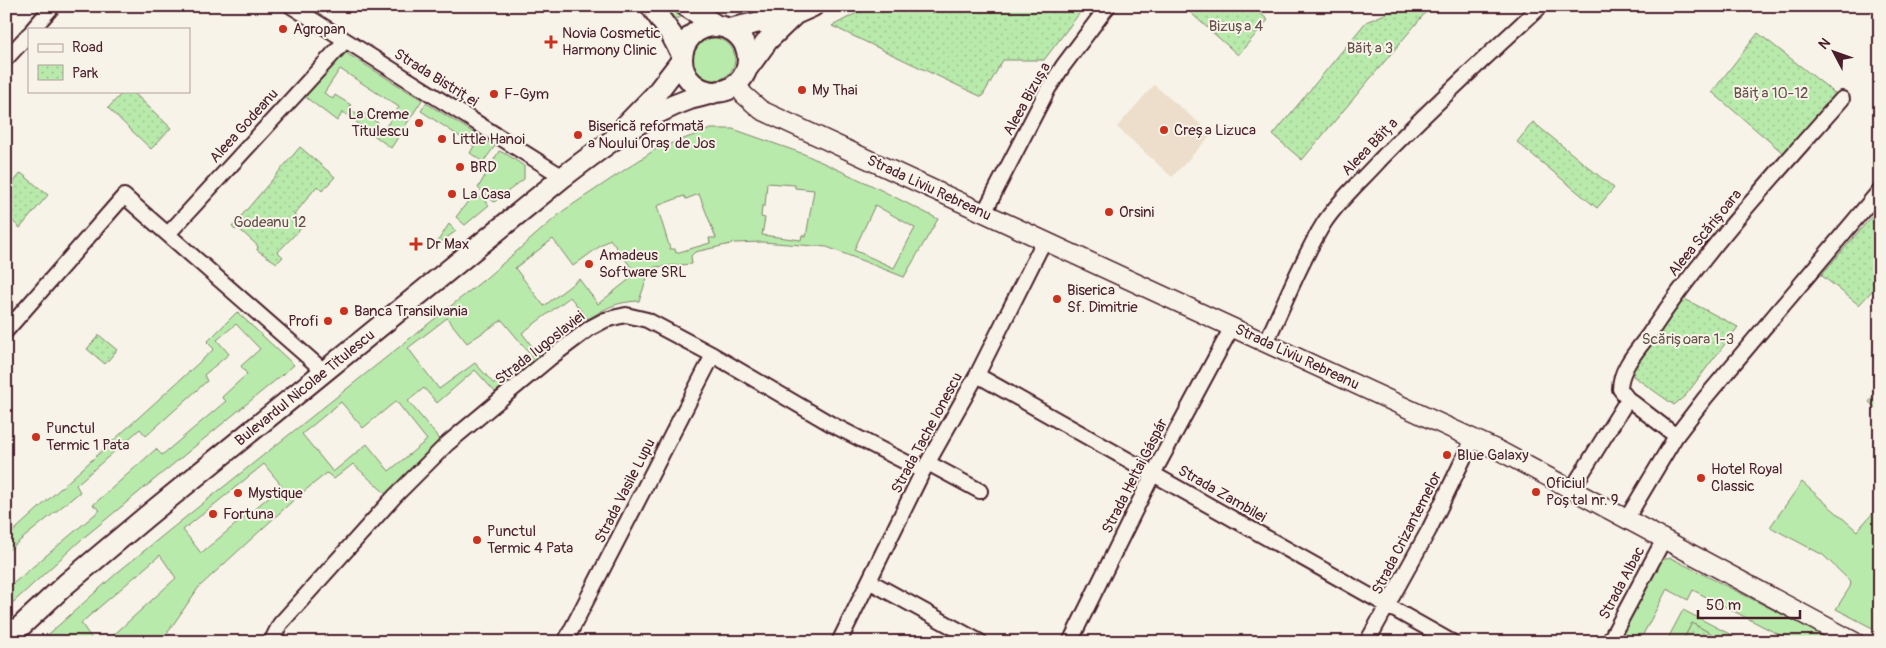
<svg xmlns="http://www.w3.org/2000/svg" width="1886" height="648" font-family="Pangolin,sans-serif">
  <defs>
    <pattern id="park-dots" width="8" height="8" patternUnits="userSpaceOnUse" patternTransform="scale(1.25)"><rect width="8" height="8" fill="#b8eaab"/><path d="M2 2h.1M6 6h.1" fill="none" stroke="#a0c893" stroke-width="1.8" stroke-linecap="round"/></pattern>
  </defs>
  <rect width="100%" height="100%" fill="#f7f3e8"/>
  <filter id="ink" filterUnits="userSpaceOnUse"><feTurbulence type="fractalNoise" baseFrequency=".02" numOctaves="2"/><feDisplacementMap in="SourceGraphic" scale="10" xChannelSelector="R" yChannelSelector="G"/><feConvolveMatrix kernelMatrix="1 2 1 2 8 2 1 2 1" color-interpolation-filters="sRGB"/></filter>
  <g filter="url(#ink)">
    <!-- built -->
    <path fill="#ecdeca" d="M1154,85L1212,134L1172,177L1117,127Z"/>
    <!-- grass -->
    <path fill="#b8eaab" stroke="#81846b" fill-rule="evenodd" d="M660,6H676L682,12L681,17C672,22 667,13 660,6Z
      M693 59a21 21 0 1 1 42 0a21 21 0 1 1-42 0Z
      M343,51L422,100L391,148L343,112L337,121L304,96ZM340,69L399,107L383,131L376,127L378,123L362,112L359,116L349,109L351,105L335,95L333,99L324,93Z
      M426,103L495,146L483,162L470,153L474,146L421,111Z
      M711,129H733L804,154L869,184L938,219L904,277L827,247L762,242L735,243L695,252L691,256L692,264L655,267L649,272L639,301C616,302 608,307 588,319L570,297L522,333L541,358L495,392L475,370L437,403L424,388L408,401L443,443L386,494L353,464L334,479L327,473L298,496L199,587L161,642H106L176,578L160,555L81,623L92,639L90,642H40L118,572L192,512L486,278L563,211L656,149ZM767,183L795,185V188L814,190L806,237L802,235L801,240L762,235L765,218L761,217L762,206H765ZM699,194L716,238H709L710,243L676,253L675,249H670L657,206L684,196L686,199ZM875,205L915,228L894,268L854,250ZM553,239L573,266L610,239L636,274L598,304L579,279L544,306L515,268ZM447,318L467,343L502,320L532,356L494,384L475,363L439,389L408,348ZM396,401L427,440L389,471L367,444L333,472L302,434L341,402L363,428ZM264,464L282,486L201,553L183,530Z
      M499,151L508,155L524,166V179L494,202L478,188Z
      M475,192L489,205L465,225L456,217Z
      M449,224L456,231L434,247Z
      M237,312L294,365L82,539L6,609V584L9,587L100,510L93,505L156,449L162,455L226,401L222,397L247,374L241,366L260,349L236,324L217,340L229,354L204,375L207,381L146,436L140,429L76,485L80,492L6,552V538L214,349L207,342Z
      M1880,389V412L1869,402Z
      M1802,482L1857,531L1880,505V566L1877,569L1880,572V632L1836,609L1850,587L1851,582L1823,555L1770,527Z
      M1671,558L1837,642H1793L1693,590L1688,600L1667,589L1639,642H1617L1661,560Z
      M1683,610L1745,642H1726L1692,623L1682,642H1666Z"/>
    <!-- park -->
    <path fill="url(#park-dots)" stroke="#81846b" d="M870,6H1085L1044,60H1003L982,97L832,26Z
      M1183,6H1252L1268,20L1238,55Z
      M1404,6H1431L1302,160L1273,135L1366,22Z
      M1758,33L1836,94L1783,153L1712,92Z
      M124,91H132L171,128L151,149L108,108Z
      M1533,122L1614,188L1597,208L1517,142Z
      M300,147L335,177L322,191L317,186L294,215L305,224L278,252L283,257L277,263L257,250L258,246L238,228L235,230L232,227Z
      M21,173L48,195L20,228L6,215V192Z
      M1880,207V282L1859,305L1821,275Z
      M1679,296L1738,327L1685,396L1674,405L1633,376L1634,362Z
      M99,335L117,350L105,364L87,349Z
      M1692,623L1726,642H1682Z"/>
    <g fill="none" stroke-linecap="round" stroke-linejoin="round">
      <!-- minor casing -->
      <g stroke="#4a1f2b" stroke-width="18">
        <path id="minor" d="M291,6L563,177
          M33,29L53,6
          M6,59L29,34
          M984,213L1048,89L1063,66L1108,6
          M168,234L345,41
          M6,331L124,196L325,372
          M1266,342C1285,303 1301,260 1324,223C1339,200 1361,181 1379,161C1431,107 1486,57 1541,6
          M977,375L1452,642
          M1628,399L1676,436
          M928,463L980,491
          M1572,489L1628,399L1620,389C1620,368 1638,350 1650,333C1706,249 1775,175 1842,99
          M1627,518L1676,436L1705,398L1880,190
          M869,581L980,642
          M271,642L280,624L395,496L448,443L550,358L590,328L605,320L617,317L626,315L647,320L713,355L831,424L923,471
          M565,642L713,355
          M839,642L923,471L977,375L1044,241
          M1070,642L1153,474L1232,327
          M1367,642L1429,530L1473,439
          M1609,642L1664,539"/>
      </g>
      <!-- tertiary casing -->
      <g stroke="#4a1f2b" stroke-width="21">
        <path id="tertiary" d="M736,84L744,95L761,110L1500,451L1855,642"/>
      </g>
      <!-- secondary casing -->
      <g stroke="#4a1f2b" stroke-width="24">
        <path id="secondary" d="M651,6L671,34L682,55
          M686,6L717,26
          M682 59a33 33 0 1 1 66 0a33 33 0 1 1-66 0Z
          M729,29L795,14L813,6
          M746,70L768,40L795,14
          M626,125L655,95L682,60
          M6,640L66,584L147,516L563,177C602,147 644,115 690,99C700,96 710,94 720,91"/>
      </g>
      <!-- minor -->
      <use href="#minor" stroke="#f7f3e8" stroke-width="14"/>
      <!-- tertiary -->
      <use href="#tertiary" stroke="#f7f3e8" stroke-width="18"/>
      <!-- secondary -->
      <use href="#secondary" stroke="#f7f3e8" stroke-width="20"/>
    </g>
  </g>
  <!-- markers -->
  <g fill="#c8321e" stroke="#f7f3e8" stroke-width="2">
    <circle cx="283" cy="29" r="5"/>
    <path d="M548.5 34.5h5v5h5v5h-5v5h-5v-5h-5v-5h5z"/>
    <circle cx="802" cy="90" r="5"/>
    <circle cx="494" cy="94" r="5"/>
    <circle cx="419" cy="123" r="5"/>
    <circle cx="1164" cy="130" r="5"/>
    <circle cx="578" cy="135" r="5"/>
    <circle cx="442" cy="139" r="5"/>
    <circle cx="460" cy="167" r="5"/>
    <circle cx="452" cy="194" r="5"/>
    <circle cx="1109" cy="212" r="5"/>
    <path d="M413.5 236.5h5v5h5v5h-5v5h-5v-5h-5v-5h5z"/>
    <circle cx="589" cy="264" r="5"/>
    <circle cx="1057" cy="299" r="5"/>
    <circle cx="344" cy="311" r="5"/>
    <circle cx="328" cy="321" r="5"/>
    <circle cx="36" cy="437" r="5"/>
    <circle cx="1447" cy="455" r="5"/>
    <circle cx="1701" cy="478" r="5"/>
    <circle cx="1536" cy="492" r="5"/>
    <circle cx="238" cy="493" r="5"/>
    <circle cx="213" cy="514" r="5"/>
    <circle cx="477" cy="540" r="5"/>
  </g>
  <g text-anchor="middle" dominant-baseline="central" stroke-width="4" stroke-linejoin="round" paint-order="stroke">
    <!-- park labels -->
    <g font-size="15" fill="#66524b" stroke="#f7f3e8">
      <text x="1236" y="26">Bizușa 4</text>
      <text x="1370" y="48">Băița 3</text>
      <text x="1771" y="93">Băița 10-12</text>
      <text x="270" y="222">Godeanu 12</text>
      <text x="1688" y="339">Scărișoara 1-3</text>
    </g>
    <!-- poi labels -->
    <g font-size="15" fill="#4a1f2b" stroke="#f7f3e8" text-anchor="start">
      <text x="293" y="29">Agropan</text>
      <text x="562" y="33">Novia Cosmetic<tspan x="562" dy="17">Harmony Clinic</tspan></text>
      <text x="812" y="90">My Thai</text>
      <text x="504" y="94">F-Gym</text>
      <text x="409" y="114" text-anchor="end">La Creme<tspan x="409" dy="17">Titulescu</tspan></text>
      <text x="588" y="126">Biserică reformată<tspan x="588" dy="17">a Noului Oraș de Jos</tspan></text>
      <text x="1174" y="130">Creșa Lizuca</text>
      <text x="452" y="139">Little Hanoi</text>
      <text x="470" y="167">BRD</text>
      <text x="462" y="194">La Casa</text>
      <text x="1119" y="212">Orsini</text>
      <text x="426" y="244">Dr Max</text>
      <text x="599" y="255">Amadeus<tspan x="599" dy="17">Software SRL</tspan></text>
      <text x="1067" y="290">Biserica<tspan x="1067" dy="17">Sf. Dimitrie</tspan></text>
      <text x="354" y="311">Banca Transilvania</text>
      <text x="318" y="321" text-anchor="end">Profi</text>
      <text x="46" y="428">Punctul<tspan x="46" dy="17">Termic 1 Pata</tspan></text>
      <text x="1457" y="455">Blue Galaxy</text>
      <text x="1711" y="469">Hotel Royal<tspan x="1711" dy="17">Classic</tspan></text>
      <text x="1546" y="483">Oficiul<tspan x="1546" dy="17">Poștal nr. 9</tspan></text>
      <text x="248" y="493">Mystique</text>
      <text x="223" y="514">Fortuna</text>
      <text x="487" y="531">Punctul<tspan x="487" dy="17">Termic 4 Pata</tspan></text>
    </g>
    <!-- street labels -->
    <g font-size="15" fill="#4a1f2b" stroke="#f7f3e8">
      <text transform="translate(436 78) rotate(32)">Strada Bistriței</text>
      <text transform="translate(1027 99) rotate(-61)">Aleea Bizușa</text>
      <text transform="translate(244 126) rotate(-48)">Aleea Godeanu</text>
      <text transform="translate(1370 147) rotate(-46)">Aleea Băița</text>
      <text transform="translate(929 188) rotate(25)">Strada Liviu Rebreanu</text>
      <text transform="translate(1705 233) rotate(-51)">Aleea Scărișoara</text>
      <text transform="translate(540 348) rotate(-38)">Strada Iugoslaviei</text>
      <text transform="translate(1297 357) rotate(25)">Strada Liviu Rebreanu</text>
      <text transform="translate(305 388) rotate(-39)">Bulevardul Nicolae Titulescu</text>
      <text transform="translate(927 433) rotate(-62)">Strada Tache Ionescu</text>
      <text transform="translate(1135 476) rotate(-63)">Strada Heltai Gáspár</text>
      <text transform="translate(625 491) rotate(-63)">Strada Vasile Lupu</text>
      <text transform="translate(1222 494) rotate(30)">Strada Zambilei</text>
      <text transform="translate(1407 533) rotate(-63)">Strada Crizantemelor</text>
      <text transform="translate(1622 583) rotate(-62)">Strada Albac</text>
    </g>
  </g>
  <!-- margin -->
  <rect width="1886" height="648" fill="none" stroke="#f7f3e8" stroke-width="25"/>
  <rect x="12" y="12" width="1861" height="623" fill="none" stroke="#4a1f2b" stroke-width="2" filter="url(#ink)"/>
  <!-- legend -->
  <rect x="28" y="28" width="162" height="65" fill="#f7f3e8" stroke="#b29e9c"/>
  <rect x="38" y="44" width="25" height="8" fill="#f7f3e8" stroke="#b29e9c"/>
  <text x="72" y="52" font-size="15" fill="#4a1f2b">Road</text>
  <rect x="38" y="65" width="25" height="15" fill="url(#park-dots)" stroke="#b29e9c"/>
  <text x="72" y="78" font-size="15" fill="#4a1f2b">Park</text>
  <!-- north arrow -->
  <g transform="translate(1834 52) rotate(311)" stroke="#f7f3e8" stroke-width="4" paint-order="stroke">
  <path d="M0-4L9 19L0 12L-9 19Z" fill="#4a1f2b"/>
  <text y="-8" font-size="14" font-weight="bold" text-anchor="middle" fill="#4a1f2b">N</text>
  </g>
  <!-- scale -->
  <path d="M1698 610v8h102v-8" fill="none" stroke="#4a1f2b" stroke-width="2.5"/>
  <text x="1706" y="610" font-size="15" fill="#4a1f2b" stroke="#f7f3e8" stroke-width="4" paint-order="stroke">50 m</text>
</svg>
